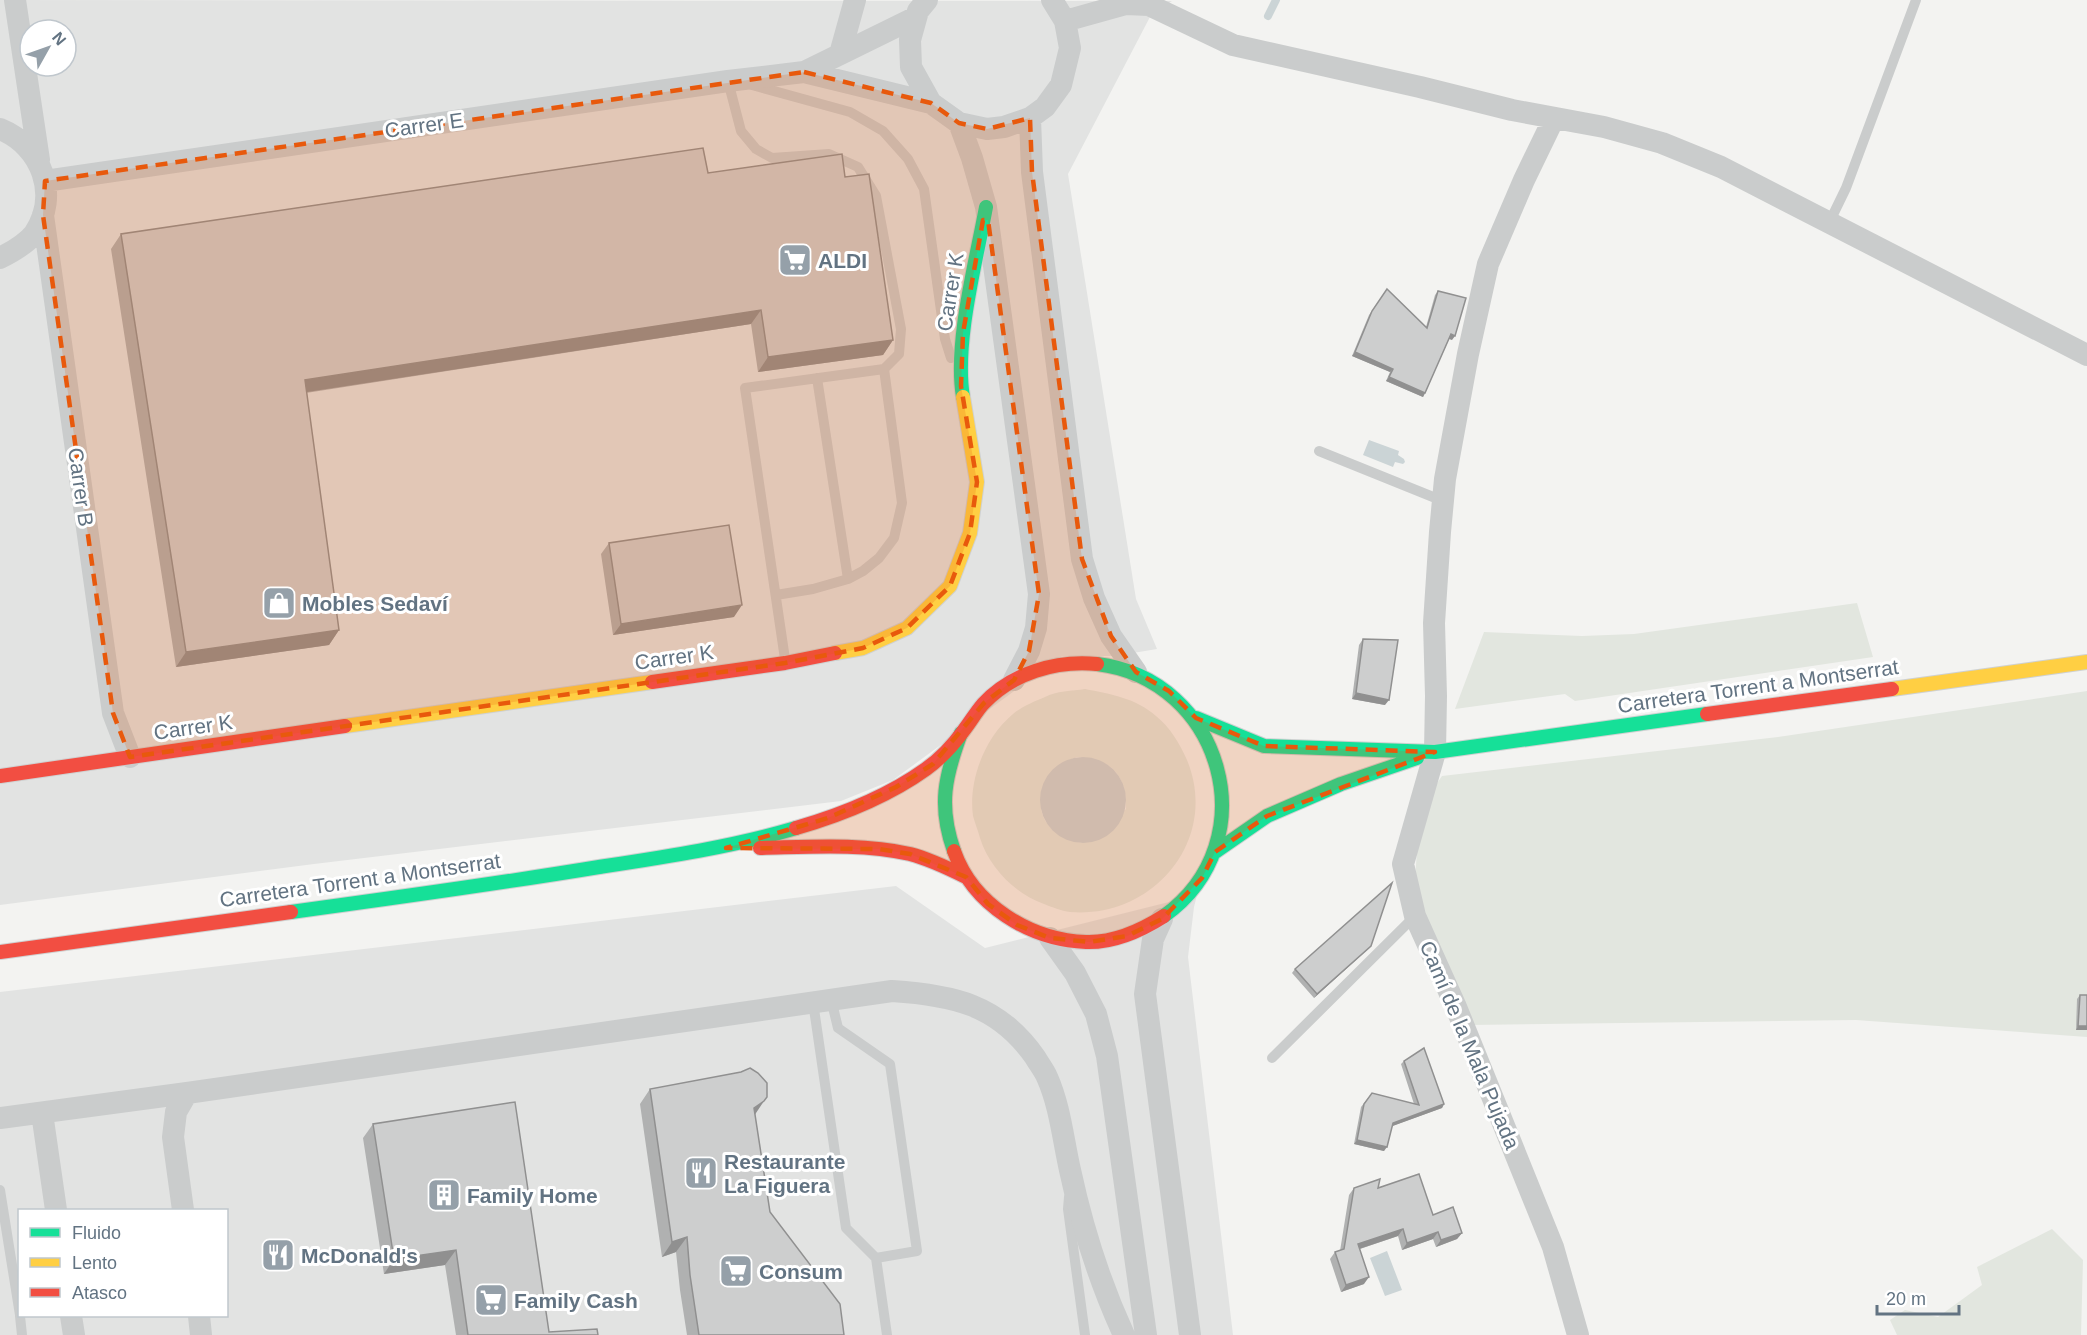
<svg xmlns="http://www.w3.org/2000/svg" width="2087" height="1335" font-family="Arial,sans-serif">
  <rect width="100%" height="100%" fill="#f3f3f1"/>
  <!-- built -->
  <path fill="#e2e3e2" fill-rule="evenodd" d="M0,0L1172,1L1151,15L1068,174L1136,599L1157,649L1115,656H1062L893,780L841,801L314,864L0,905ZM30,30H66V66H30Z
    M896,886L985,948L1197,895L1194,907L1188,957L1233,1335H0V992ZM20,1210H226V1316H20Z"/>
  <!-- green -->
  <path fill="#e2e6df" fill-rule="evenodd" d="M1857,603L1873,657L1575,701L1565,694L1455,709L1484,632L1582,636L1634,634Z
    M1085,689C1110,694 1136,698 1156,716C1170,727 1180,744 1187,760C1220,840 1153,919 1070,912C1061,911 1052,907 1044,904C1015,894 989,867 980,838C978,831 975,823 973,816C968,780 985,737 1013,714C1021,707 1035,701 1045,697C1056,691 1072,691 1085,689ZM1077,757C1111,758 1127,776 1126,809L1082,843C1063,839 1044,829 1041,808C1041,802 1044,795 1046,790C1054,769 1055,764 1077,757Z
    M2087,691V1037L1856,1020L1469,1025L1414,893L1417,851L1433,789L1442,776L1778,737Z
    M2052,1229L2083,1260L2081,1335H1897L1890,1320L1905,1310L1938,1317L1982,1285L1977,1267Z"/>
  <!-- water -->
  <path fill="#cbd4d6" d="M1369,440L1399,451L1398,455L1404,459L1405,462L1403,464L1395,462L1393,467L1363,455Z
    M1040 800a43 43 0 1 1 86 0a43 43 0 1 1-86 0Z
    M1387,1251L1402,1290L1385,1296L1370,1258Z"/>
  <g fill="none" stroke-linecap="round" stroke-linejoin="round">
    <!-- stream -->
    <path stroke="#cbd4d6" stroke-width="8" d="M1268,16L1276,0"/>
    <!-- fast casing -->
    <g stroke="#cfd1d1" stroke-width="16">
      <path id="fast" d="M963,397C954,343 976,262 986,207
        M1097,664C1222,679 1269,841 1164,916
        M1196,718L1264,746L1435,752L1707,714
        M954,851C938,806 945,776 961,733
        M1215,852L1267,816L1341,784L1417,758
        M291,912C394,898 496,884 599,867C665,857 732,847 796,828"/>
    </g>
    <!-- slow casing -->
    <g stroke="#cfd1d1" stroke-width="16">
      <path id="slow" d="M835,653L863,648L907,628L950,586L970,533L977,482L963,397
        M1892,689L2087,662
        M345,726L652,682"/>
    </g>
    <!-- jam casing -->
    <g stroke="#cfd1d1" stroke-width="16">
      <path id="jam" d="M652,682L785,663L835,653
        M1707,714L1892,689
        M0,776L345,726
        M796,828C841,815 887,797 926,769C940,759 954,744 964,730C971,721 976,712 983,704C1012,673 1056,660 1097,664
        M760,848C809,847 861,843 910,854C929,859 948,868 966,877
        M954,851C973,905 1030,940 1086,942C1113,943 1142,930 1164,916
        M0,952L291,912"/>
    </g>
    <!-- lane -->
    <path stroke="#cacccc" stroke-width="10" d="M728,81L741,131L756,149L772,158L829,154L858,167L876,196L901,329L899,354L884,369
      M752,85L850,112L883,131L908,159L924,189L945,339L951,358
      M1829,223L1846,188L1916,0
      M817,378L848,579
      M1319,451L1443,501
      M776,595L813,589L848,579L863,571L879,558L894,538L902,503L884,369L745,388L785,659
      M831,999L838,1028L890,1064L917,1251L876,1258
      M813,1002L846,1228L876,1258L887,1335
      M1272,1058L1415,916
      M0,1190L20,1315
      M1069,1197L1068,1209L1085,1335
      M20,1316L22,1335"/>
    <!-- street -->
    <path stroke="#cacccc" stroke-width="22" d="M15,0L39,160
      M927,0L918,11L910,40L911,67L931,103L959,123L987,129L1004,127L1030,118L1045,107L1061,85L1070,48L1065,21L1052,0
      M1065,21L1126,4L1149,5L1233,45L1420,87L1512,110L1604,127L1662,143L1721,167L2087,355
      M840,54L855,0
      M804,72L931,103
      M1030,118L1032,172L1082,559L1094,598L1111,636L1136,672
      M1554,118L1524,180L1488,264L1468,354L1445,479L1440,532L1434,623L1436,696L1435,752L1403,864L1415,916L1456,1007L1553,1247L1578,1335
      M959,123L972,158L986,207L1039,594L1036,628L1029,651L1014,680
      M0,129C42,146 60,195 34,234C25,245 12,252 0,258
      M45,181L728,81L804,72L916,17
      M43,215L113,713L130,757
      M1162,919L1153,939L1145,994L1190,1335
      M1050,938L1075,973L1096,1014L1107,1056L1146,1335
      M42,1113L56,1210
      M0,1118L187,1093L892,991C952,995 998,1004 1035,1057C1039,1064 1044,1070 1047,1077C1060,1106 1063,1139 1070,1170C1082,1226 1100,1283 1124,1335
      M183,1210L173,1137L176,1112L187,1093
      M71,1316L74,1335
      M199,1316L201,1335"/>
    <!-- fast -->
    <use href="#fast" stroke="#16e098" stroke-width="14"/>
    <!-- slow -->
    <use href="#slow" stroke="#ffcf43" stroke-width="14"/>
    <!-- jam -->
    <use href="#jam" stroke="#f24e42" stroke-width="14"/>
  </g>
  <!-- wall -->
  <path fill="#b0b1b1" d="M845,177L893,340L883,355L758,372L751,324L306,393L339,630L329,645L176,667L111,249L121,234Z
    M1387,289L1426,327L1435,295L1438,291L1452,340L1449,339L1425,393L1423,397L1386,381L1390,372L1352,356L1369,315Z
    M609,543L734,617L613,635L601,554Z
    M1363,639L1385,705L1352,699L1359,645Z
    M1368,949L1314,998L1292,973L1295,969Z
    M2080,995L2087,1030H2076L2077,999Z
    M1404,1061L1444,1104L1442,1108L1392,1126L1384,1151L1354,1144L1361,1107L1372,1093L1414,1104L1401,1064Z
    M650,1089L755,1114L770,1212L844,1335H687L680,1290L676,1252L662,1257L640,1104Z
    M373,1124L549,1332L598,1335H456L445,1265L384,1274L363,1138Z
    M1354,1188H1378L1433,1215L1462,1233L1457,1239L1436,1247L1433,1239L1402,1250L1398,1236L1360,1249L1364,1284L1341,1292L1330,1259L1335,1252L1340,1251L1349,1195Z"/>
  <!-- shaded-wall -->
  <path fill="#909090" d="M761,310L751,324L294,394L305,380Z
    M1451,334L1455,336L1452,340L1448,338Z
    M893,340L883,355L758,372L768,357Z
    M1355,352L1393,369L1390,372L1352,356Z
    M1389,377L1425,393L1423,397L1386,381Z
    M742,605L734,617L613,635L621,624Z
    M339,630L329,645L176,667L186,652Z
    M1356,693L1389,700L1385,705L1352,699Z
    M1371,946L1368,949L1314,998L1317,994Z
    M2078,1026H2087V1030H2076Z
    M764,1101L754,1116V1108Z
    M1444,1104L1442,1108L1390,1127L1393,1123Z
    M1357,1140L1387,1147L1384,1151L1354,1144Z
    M1403,1229L1398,1236L1353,1251L1358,1244Z
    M1438,1232L1433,1239L1402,1250L1407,1243Z
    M1462,1233L1457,1239L1436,1247L1441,1240Z
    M687,1237L676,1252L662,1257L672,1242Z
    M456,1250L445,1265L384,1274L394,1259Z
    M1369,1277L1364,1284L1341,1292L1346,1285Z"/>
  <!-- building -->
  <path fill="#cdcece" stroke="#909090" stroke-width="1.5" d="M703,148L708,173L842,154L845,177L869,174L893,340L768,357L761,310L305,380L339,630L186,652L121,234Z
    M1387,289L1427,328L1438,291L1466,298L1455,336L1451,334L1425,393L1389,377L1393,369L1355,352L1372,311Z
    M729,525L742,605L621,624L609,543Z
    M1363,639L1398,640L1389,700L1356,693Z
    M1392,883L1371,946L1317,994L1295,969Z
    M2080,995H2087V1026H2078Z
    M1424,1048L1444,1104L1393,1123L1387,1147L1357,1140L1364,1104L1372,1093L1419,1105L1404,1061Z
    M750,1068L758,1073L767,1083V1097L764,1101L754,1108L770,1212L840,1304L844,1335H699L690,1275L687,1237L672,1242L650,1089L741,1072Z
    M515,1102L549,1332L597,1329L598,1335H468L456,1250L394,1259L373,1124Z
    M1419,1174L1433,1215L1453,1207L1462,1233L1441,1240L1438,1232L1407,1243L1403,1229L1358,1244L1369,1277L1346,1285L1335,1252L1344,1249L1354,1188L1380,1179L1378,1188Z"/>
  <!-- marked area -->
  <path fill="#e8590c" fill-opacity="0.2" stroke="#e8590c" stroke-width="4.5" stroke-dasharray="12 8" stroke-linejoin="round" d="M804,72L931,103L959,123L987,129L1030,118L1032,172L1082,559L1111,636L1136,672L1169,691L1196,718L1264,746L1435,752L1267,816L1215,852L1202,878L1162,919L1127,936L1089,942L1050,938L1017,925L988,904L966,877L910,854L879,849L726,848L828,818L896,787L933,764L984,703L1014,680L1029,651L1039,594L988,220H983L963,333L961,386L977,482L970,533L950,586L907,628L863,648L785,663L130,757L113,713L43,215L45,181Z"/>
  <!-- icons -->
  <defs>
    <g id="supermarket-square" transform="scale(1.725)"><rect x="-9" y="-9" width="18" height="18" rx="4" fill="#95a0a9" stroke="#fff"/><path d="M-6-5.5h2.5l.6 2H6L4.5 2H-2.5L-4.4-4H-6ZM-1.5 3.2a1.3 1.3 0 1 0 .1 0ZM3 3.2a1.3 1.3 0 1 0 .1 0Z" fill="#fff"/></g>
    <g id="shop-square" transform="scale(1.725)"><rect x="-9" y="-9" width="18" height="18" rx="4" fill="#95a0a9" stroke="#fff"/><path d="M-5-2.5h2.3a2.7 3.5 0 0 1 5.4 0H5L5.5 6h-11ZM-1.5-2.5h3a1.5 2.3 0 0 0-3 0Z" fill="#fff"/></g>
    <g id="restaurant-square" transform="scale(1.725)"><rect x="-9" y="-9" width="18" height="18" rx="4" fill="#95a0a9" stroke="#fff"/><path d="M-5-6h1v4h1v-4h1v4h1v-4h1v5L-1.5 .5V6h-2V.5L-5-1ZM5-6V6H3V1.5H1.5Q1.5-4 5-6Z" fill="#fff"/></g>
    <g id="building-square" transform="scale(1.725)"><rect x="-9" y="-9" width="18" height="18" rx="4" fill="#95a0a9" stroke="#fff"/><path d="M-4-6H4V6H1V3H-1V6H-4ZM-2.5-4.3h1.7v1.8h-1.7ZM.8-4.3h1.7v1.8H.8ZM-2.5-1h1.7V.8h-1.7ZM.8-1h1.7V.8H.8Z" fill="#fff"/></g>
  </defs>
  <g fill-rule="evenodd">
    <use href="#supermarket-square" x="795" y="260"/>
    <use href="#shop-square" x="279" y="603"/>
    <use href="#restaurant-square" x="701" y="1173"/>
    <use href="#building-square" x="444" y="1195"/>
    <use href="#restaurant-square" x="278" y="1255"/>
    <use href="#supermarket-square" x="736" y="1271"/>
    <use href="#supermarket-square" x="491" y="1300"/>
  </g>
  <g text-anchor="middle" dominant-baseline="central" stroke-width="6" stroke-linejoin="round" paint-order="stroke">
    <!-- street labels -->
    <g font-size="21" fill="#627382" stroke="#fff">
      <text transform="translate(424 125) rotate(-8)">Carrer E</text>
      <text transform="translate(950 292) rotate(-81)">Carrer K</text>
      <text transform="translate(81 487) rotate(82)">Carrer B</text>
      <text transform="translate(674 657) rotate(-8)">Carrer K</text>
      <text transform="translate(1758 686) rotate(-8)">Carretera Torrent a Montserrat</text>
      <text transform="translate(193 727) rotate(-8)">Carrer K</text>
      <text transform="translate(360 880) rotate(-8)">Carretera Torrent a Montserrat</text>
      <text transform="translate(1470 1045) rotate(67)">Camí de la Mala Pujada</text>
    </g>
    <!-- poi labels -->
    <g font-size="21" font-weight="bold" fill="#627382" stroke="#fff" text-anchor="start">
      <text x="818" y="260">ALDI</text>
      <text x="302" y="603">Mobles Sedaví</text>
      <text x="724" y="1161">Restaurante<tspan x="724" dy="24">La Figuera</tspan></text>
      <text x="467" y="1195">Family Home</text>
      <text x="301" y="1255">McDonald's</text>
      <text x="759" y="1271">Consum</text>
      <text x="514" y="1300">Family Cash</text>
    </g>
  </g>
  <!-- legend -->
  <rect x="18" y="1209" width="210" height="108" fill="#ffffff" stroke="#c0c7cd" stroke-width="1.5"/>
  <rect x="30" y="1228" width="30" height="9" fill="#16e098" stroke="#c0c7cd" stroke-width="1.5"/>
  <text x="72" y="1239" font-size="18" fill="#627382">Fluido</text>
  <rect x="30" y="1258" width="30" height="9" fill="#ffcf43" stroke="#c0c7cd" stroke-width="1.5"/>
  <text x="72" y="1269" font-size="18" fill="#627382">Lento</text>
  <rect x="30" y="1288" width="30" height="9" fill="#f24e42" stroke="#c0c7cd" stroke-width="1.5"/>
  <text x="72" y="1299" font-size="18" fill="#627382">Atasco</text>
  <!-- north arrow -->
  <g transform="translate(48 48) rotate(50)"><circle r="28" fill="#ffffff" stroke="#c0c7cd" stroke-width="1.5"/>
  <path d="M0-4.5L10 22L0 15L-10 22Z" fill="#95a0a9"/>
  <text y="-9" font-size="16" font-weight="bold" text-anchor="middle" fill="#627382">N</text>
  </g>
  <!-- scale -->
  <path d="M1877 1305v9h82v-9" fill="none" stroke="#627382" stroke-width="3"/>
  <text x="1886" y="1305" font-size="18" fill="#627382" stroke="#ffffff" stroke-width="4.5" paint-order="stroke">20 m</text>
</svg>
